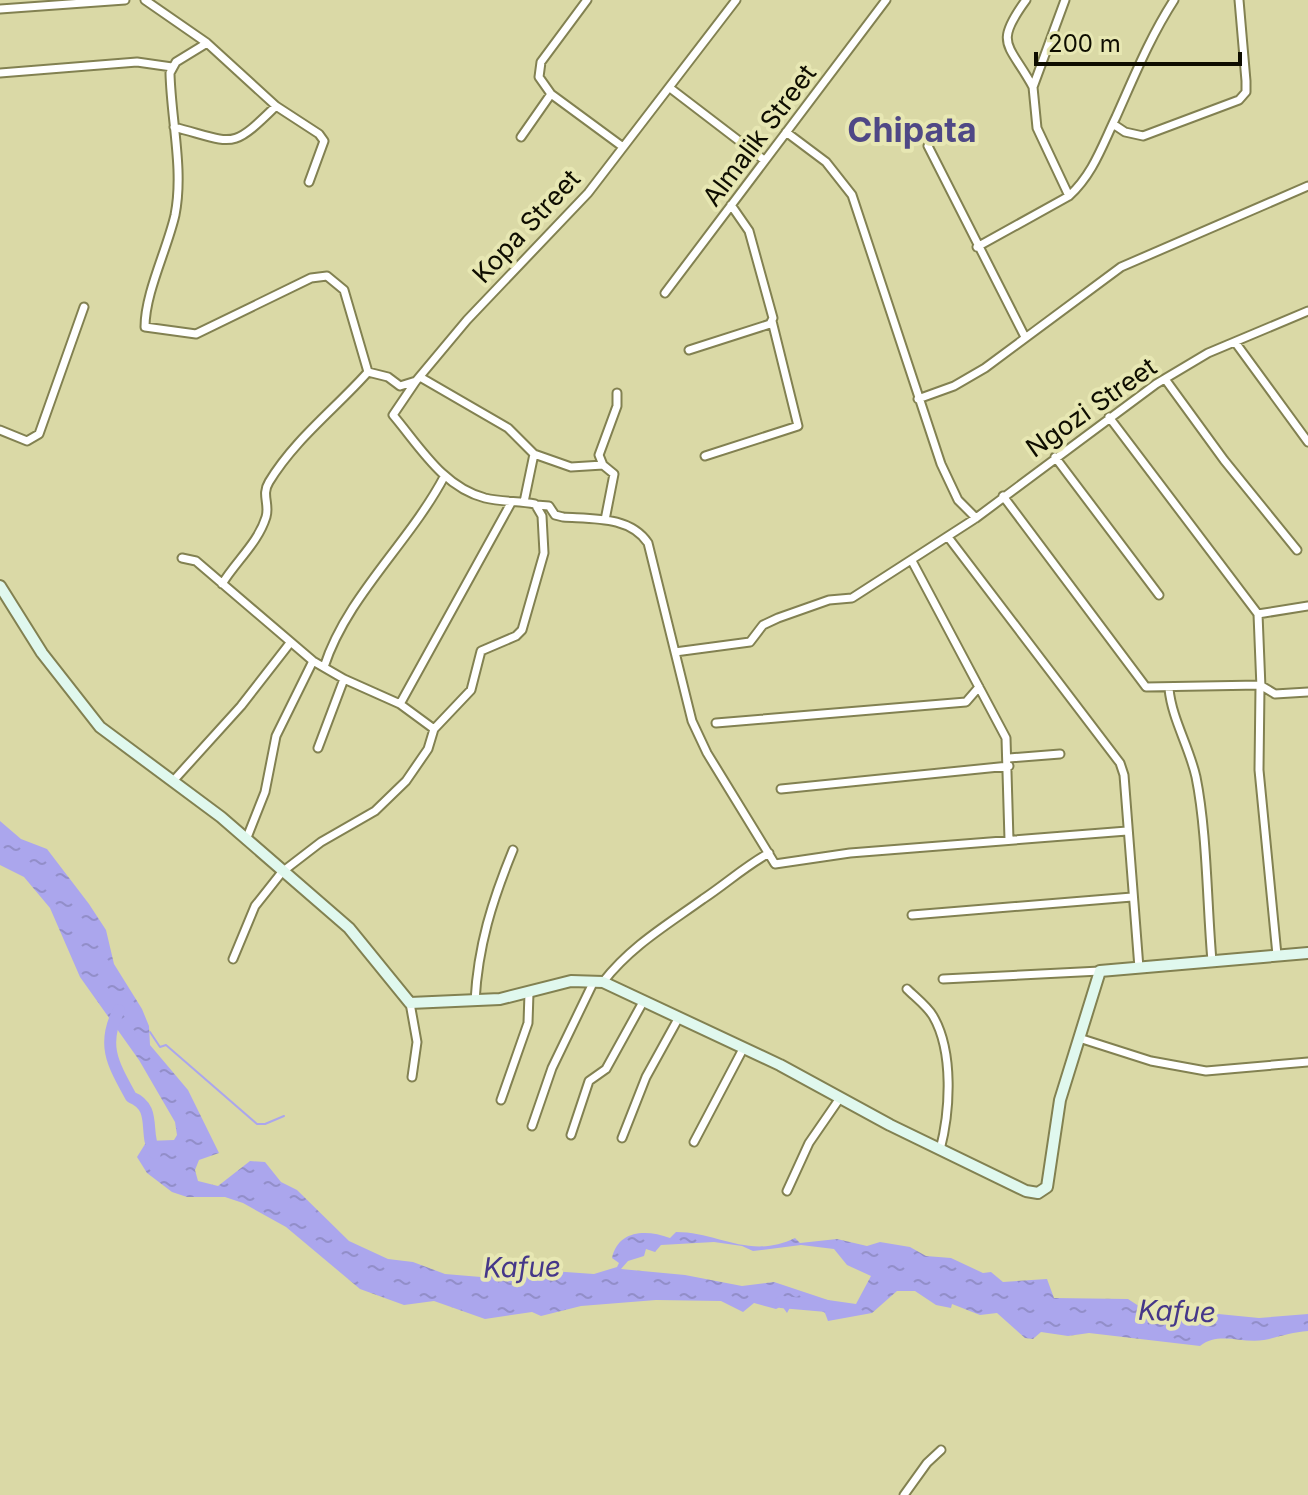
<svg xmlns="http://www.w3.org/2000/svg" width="1308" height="1495" font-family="Inter,sans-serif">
  <defs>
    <pattern id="water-ripples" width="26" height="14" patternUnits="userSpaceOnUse" patternTransform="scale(2)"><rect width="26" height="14" fill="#aba6ed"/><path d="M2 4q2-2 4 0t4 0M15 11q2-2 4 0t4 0" fill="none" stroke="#928ec9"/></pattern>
  </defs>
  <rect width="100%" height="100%" fill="#dad9a6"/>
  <!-- water -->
  <path fill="url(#water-ripples)" fill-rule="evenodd" d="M0,821L21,839L47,849L89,904L106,930L114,964L142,1009L149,1026L150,1045L188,1090L219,1153L199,1160L195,1170L198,1181L218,1186L250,1161L265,1162L281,1182L297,1190L349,1241L388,1259L413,1262L445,1274L481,1277L537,1270L594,1274L617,1267L619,1263L612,1258C618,1230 646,1229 670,1238L676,1232C718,1232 750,1260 795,1238L800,1243L837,1239L867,1246L880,1242L910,1247L926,1256L951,1258L983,1273L991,1272L1003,1282L1047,1279L1054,1298L1128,1299L1148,1312L1189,1319L1198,1312L1259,1318L1308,1314V1331C1292,1332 1279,1337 1264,1340C1242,1344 1219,1331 1200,1346L1089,1333L1068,1336L1041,1332L1033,1339L1025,1338L997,1313L980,1315L952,1304L951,1308L936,1305L915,1291H897L872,1313L828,1321L825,1313L808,1302L792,1304L787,1313L782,1306L776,1309L754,1303L743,1312L721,1301L656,1300L581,1306L541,1316L532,1312L485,1319L434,1301L404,1305L360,1289L286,1227L243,1203L225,1197H187L172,1192L147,1173L137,1157L147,1141L174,1140L177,1135L175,1122L139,1060L80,977L50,908L24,877L0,865ZM714,1242L742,1246L753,1251L801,1245L834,1249L847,1265L871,1276L856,1304L828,1300L774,1282L742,1286L685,1275L621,1269L628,1261L644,1256L646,1249L655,1252L661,1245Z"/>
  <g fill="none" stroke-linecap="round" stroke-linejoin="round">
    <!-- stream -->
    <path stroke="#aba6ed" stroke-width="2" d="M150,1032L160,1047L166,1045L257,1124H265L284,1116"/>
    <!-- river -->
    <path stroke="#aba6ed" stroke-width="12" d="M119,1010C101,1045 113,1064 131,1097C158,1108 143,1133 155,1153
      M781,1302L827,1306"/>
    <!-- street casing -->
    <g stroke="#828151" stroke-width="11">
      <path id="street" d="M145,0L207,43L276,106L319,134L324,141L309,182
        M587,0L541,62L539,77L551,94L623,147
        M1026,0C993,45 1009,43 1033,87
        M1065,0L1033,87L1037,128L1069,196
        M0,9L125,0
        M207,43L176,62L170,73C171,119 184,170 175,215C167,250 145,293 145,327L196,334L311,278L327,276L344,290L368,372
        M0,73L137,62L172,67
        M670,88L764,160
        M1113,124L1125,132L1143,136L1239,100L1246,92V81L1239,0
        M174,127C235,143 230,151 276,106
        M786,132L826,162L852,195L941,464L958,500L976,518
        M521,137L551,94
        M928,146L1025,337
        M977,247L1069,196C1093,174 1102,146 1116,117C1134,77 1150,37 1174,0
        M665,293L886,0
        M1235,342L1308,442
        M689,350L770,324L773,318L749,231L731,205
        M368,372L388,377L400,386L416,381
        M420,377L508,428L534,454L571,467L603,465L599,455L617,406V393
        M1165,379L1224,460L1297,550
        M918,399L954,386L985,368L1121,267L1308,186
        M1109,417L1258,614L1261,688
        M0,430L27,441L39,434L84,307
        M705,456L798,426L772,321
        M1055,457L1159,595
        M603,465L614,474L605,520
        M1003,496L1146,687L1260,685L1275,694L1308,692
        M524,502L534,454
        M536,505L549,506L555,515L563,517C593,519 630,516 648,543L692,721L707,753L775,864L850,853L1127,831
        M948,537L1120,763L1124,775L1139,968
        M182,558L196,561L313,661L344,679L400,704L434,729
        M912,561L1006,738L1009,840
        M222,584C236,561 258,543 266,517C270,504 261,495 269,482C295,439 335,409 368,372
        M1258,614L1308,606
        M675,652L750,642L763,625L778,618L829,600L852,598L976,518L1156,384L1208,353L1308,311
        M324,667C347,596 409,543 444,477
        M1260,687L1259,770L1277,955
        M1169,689C1172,719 1189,746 1196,777C1207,831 1207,905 1212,961
        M400,704L511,503
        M716,723L966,702L979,687
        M318,748L344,679
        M1009,758L1060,754
        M174,780L241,706L290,643
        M781,789L1009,766
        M246,840L265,792L276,736L313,661
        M912,915L1132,897
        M233,959L255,906L282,872L321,842L375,811L406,781L428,749L434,729L471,690L481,651L516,636L522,630L544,553L542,516L535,504C518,501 502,502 485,498C443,487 420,447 393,415L416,381L467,320L588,193L736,0
        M943,979L1100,971
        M603,982C631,946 667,925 703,899C727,883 744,867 769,853
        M907,989C915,997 927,1006 933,1016C954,1052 950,1112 940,1150
        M475,1001C478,946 492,901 513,850
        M410,1003L417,1042L412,1077
        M1079,1038L1151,1061L1206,1071L1308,1062
        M501,1100L528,1023L529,993
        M532,1126L552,1068L594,981
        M571,1135L589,1081L606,1069L643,1002
        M622,1138L646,1077L678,1019
        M694,1142L743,1049
        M787,1191L809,1143L840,1098
        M904,1495L927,1463L941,1450"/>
    </g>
    <!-- secondary casing -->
    <g stroke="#828151" stroke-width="14">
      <path id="secondary" d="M0,586L42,653L100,727L221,817L349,928L410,1003L500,999L571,981L603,982L780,1065L890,1125L1026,1191L1038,1193L1047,1187L1060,1100L1100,971L1308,953"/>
    </g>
    <!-- street -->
    <use href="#street" stroke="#fff" stroke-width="7"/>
    <!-- secondary -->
    <use href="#secondary" stroke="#e0f8ee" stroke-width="10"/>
  </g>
  <g text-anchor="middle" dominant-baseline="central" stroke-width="8" stroke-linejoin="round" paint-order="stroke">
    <!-- street labels -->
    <g font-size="26" fill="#0e0d00" stroke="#e7e7b3">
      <text transform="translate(759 135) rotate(-53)">Almalik Street</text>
      <text transform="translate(526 226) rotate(-47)">Kopa Street</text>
      <text transform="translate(1091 407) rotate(-35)">Ngozi Street</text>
    </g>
    <!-- water labels -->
    <g font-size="28" font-style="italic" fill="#453789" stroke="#e7e7b3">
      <text transform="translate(522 1267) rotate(-1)">Kafue</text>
      <text transform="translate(1177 1311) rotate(2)">Kafue</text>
    </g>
    <!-- district labels -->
    <g font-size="34" font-weight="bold" fill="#4f4886" stroke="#e7e7b3">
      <text x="912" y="129">Chipata</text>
    </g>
  </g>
  <!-- scale -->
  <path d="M1036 52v12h204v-12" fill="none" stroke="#0e0d00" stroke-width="4"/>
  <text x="1048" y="52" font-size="24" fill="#0e0d00" stroke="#e7e7b3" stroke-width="6" paint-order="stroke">200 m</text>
</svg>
